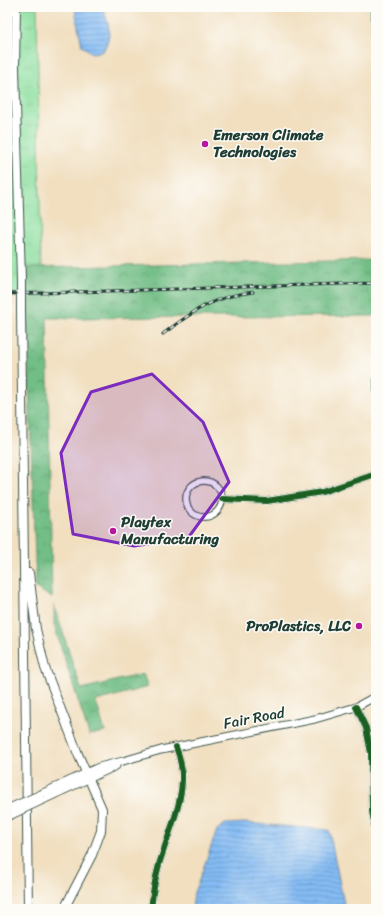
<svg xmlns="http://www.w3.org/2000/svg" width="383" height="916" font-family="Sriracha,sans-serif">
  <defs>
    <pattern id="grass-tufts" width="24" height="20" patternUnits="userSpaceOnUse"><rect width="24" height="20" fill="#8ddfa0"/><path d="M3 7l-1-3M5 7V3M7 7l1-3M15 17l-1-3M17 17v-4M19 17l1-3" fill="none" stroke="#79c08a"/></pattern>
    <pattern id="forest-crowns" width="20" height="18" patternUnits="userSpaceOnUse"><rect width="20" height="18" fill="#72be86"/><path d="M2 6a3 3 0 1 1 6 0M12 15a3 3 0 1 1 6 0" fill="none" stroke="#5d9c6e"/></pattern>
    <pattern id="water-rules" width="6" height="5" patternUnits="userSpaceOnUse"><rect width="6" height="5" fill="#84bbf4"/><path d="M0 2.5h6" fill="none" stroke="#6b99c6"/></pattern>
  </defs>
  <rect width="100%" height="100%" fill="#fdfcf7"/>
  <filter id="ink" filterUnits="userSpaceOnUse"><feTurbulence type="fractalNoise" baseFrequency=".025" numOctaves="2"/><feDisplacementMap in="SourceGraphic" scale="8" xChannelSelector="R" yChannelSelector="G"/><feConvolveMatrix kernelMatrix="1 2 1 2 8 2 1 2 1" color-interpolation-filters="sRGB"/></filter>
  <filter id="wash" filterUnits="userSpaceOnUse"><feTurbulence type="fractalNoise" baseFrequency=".012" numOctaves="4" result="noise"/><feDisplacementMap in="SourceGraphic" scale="16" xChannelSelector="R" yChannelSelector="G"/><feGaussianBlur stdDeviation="0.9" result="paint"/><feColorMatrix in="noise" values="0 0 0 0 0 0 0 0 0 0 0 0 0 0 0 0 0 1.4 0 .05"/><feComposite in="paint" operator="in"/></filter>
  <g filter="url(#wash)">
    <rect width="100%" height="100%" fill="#f1dfc0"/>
    <!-- grass -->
    <path fill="url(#grass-tufts)" stroke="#568e6a" d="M7,7H37L41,269L25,268V293L7,294Z"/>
    <!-- forest -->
    <path fill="url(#forest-crowns)" stroke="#487e5d" d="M376,260V316L47,318L52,598L36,588L25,268Z
      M54,605L81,689L143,674L148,687L96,701L105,732L89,735L54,625Z"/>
    <!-- water -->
    <path fill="url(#water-rules)" stroke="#527c94" d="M75,7H104C104,12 105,15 107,20C111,32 109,40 103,51L92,53L82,46L77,22Z
      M245,823L329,830L345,909H192L194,892L199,880L217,830L225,824Z"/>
  </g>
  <g filter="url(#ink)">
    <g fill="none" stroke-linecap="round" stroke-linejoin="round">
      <!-- minor casing -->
      <g stroke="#3e5549" stroke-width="8">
        <path id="minor" d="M374,7L376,69
          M376,299V395
          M186 499a18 18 0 1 1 36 0a18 18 0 1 1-36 0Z
          M222,499L267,501L322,492L376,474
          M356,707L366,728L371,753L372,811L376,833
          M151,909C153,888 157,868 164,849C173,822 186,793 181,765C180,758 178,752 176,747"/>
      </g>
      <!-- major casing -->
      <g stroke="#3e5549" stroke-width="9">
        <path id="major" d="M43,793L99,767L123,761L161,750L315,719L356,707L376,696
          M43,800L116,766"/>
      </g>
      <!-- highway casing -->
      <g stroke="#3e5549" stroke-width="10">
        <path id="highway" d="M16,7L15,68L21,280
          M21,311L28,909
          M29,573L36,629L45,668L78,754L102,809L101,831L92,855L64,909"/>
      </g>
      <!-- minor -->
      <use href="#minor" stroke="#fff" stroke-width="5.5"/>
      <!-- major -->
      <use href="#major" stroke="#fff" stroke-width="7"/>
      <!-- highway -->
      <use href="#highway" stroke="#fff" stroke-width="8"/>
      <!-- rail casing -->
      <g stroke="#1f3d34" stroke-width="3">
        <path id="rail" d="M7,294L376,283
          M163,334C195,310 212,297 253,292"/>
      </g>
      <!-- rail -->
      <use href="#rail" stroke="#fdfcf7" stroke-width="1.5" stroke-dasharray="4.5" stroke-linecap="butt"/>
      <!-- major-bridge casing -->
      <g stroke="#3e5549" stroke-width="9" stroke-linecap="butt">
        <path id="major-bridge" d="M7,809L43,793
          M7,817L43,800"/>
      </g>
      <!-- highway-bridge casing -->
      <g stroke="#3e5549" stroke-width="10" stroke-linecap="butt">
        <path id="highway-bridge" d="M21,280V311"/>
      </g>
      <!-- major-bridge -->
      <use href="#major-bridge" stroke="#fff" stroke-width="7"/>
      <!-- highway-bridge -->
      <use href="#highway-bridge" stroke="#fff" stroke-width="8"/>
      <!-- cycleway casing -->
      <g stroke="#fdfcf7" stroke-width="8">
        <path id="cycleway" d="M374,7L376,69
          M376,299V395
          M222,499L267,501L322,492L376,474
          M356,707L366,728L371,753L372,811L376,833
          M151,909C153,888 157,868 164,849C173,822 186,793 181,765C180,758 178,752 176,747"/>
      </g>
      <!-- cycleway -->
      <use href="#cycleway" stroke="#1b5e20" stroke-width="6"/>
    </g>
  </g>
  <!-- marked area -->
  <path fill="#7b2cbf" fill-opacity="0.2" stroke="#7b2cbf" stroke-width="3" stroke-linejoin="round" d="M152,374L203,422L229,482L188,538L134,546L73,534L61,453L91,392Z"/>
  <!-- markers -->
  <g fill="#b5179e" stroke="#fdfcf7" stroke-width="1.5">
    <circle cx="205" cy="144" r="4"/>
    <circle cx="113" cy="531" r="4"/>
    <circle cx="359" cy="626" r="4"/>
  </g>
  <g text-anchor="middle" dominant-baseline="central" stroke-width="3" stroke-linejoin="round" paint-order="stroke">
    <!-- poi labels -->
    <g font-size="15" font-weight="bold" fill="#1f3d34" stroke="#fdfcf7" text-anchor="start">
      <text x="213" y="135">Emerson Climate<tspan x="213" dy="17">Technologies</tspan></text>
      <text x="121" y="522">Playtex<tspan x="121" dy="17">Manufacturing</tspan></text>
      <text x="351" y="626" text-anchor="end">ProPlastics, LLC</text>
    </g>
    <!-- street labels -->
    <g font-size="15" fill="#1f3d34" stroke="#fdfcf7">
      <text transform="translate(254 718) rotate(-11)">Fair Road</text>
    </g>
  </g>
  <!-- margin -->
  <rect width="383" height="916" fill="none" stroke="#fdfcf7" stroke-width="24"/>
</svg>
